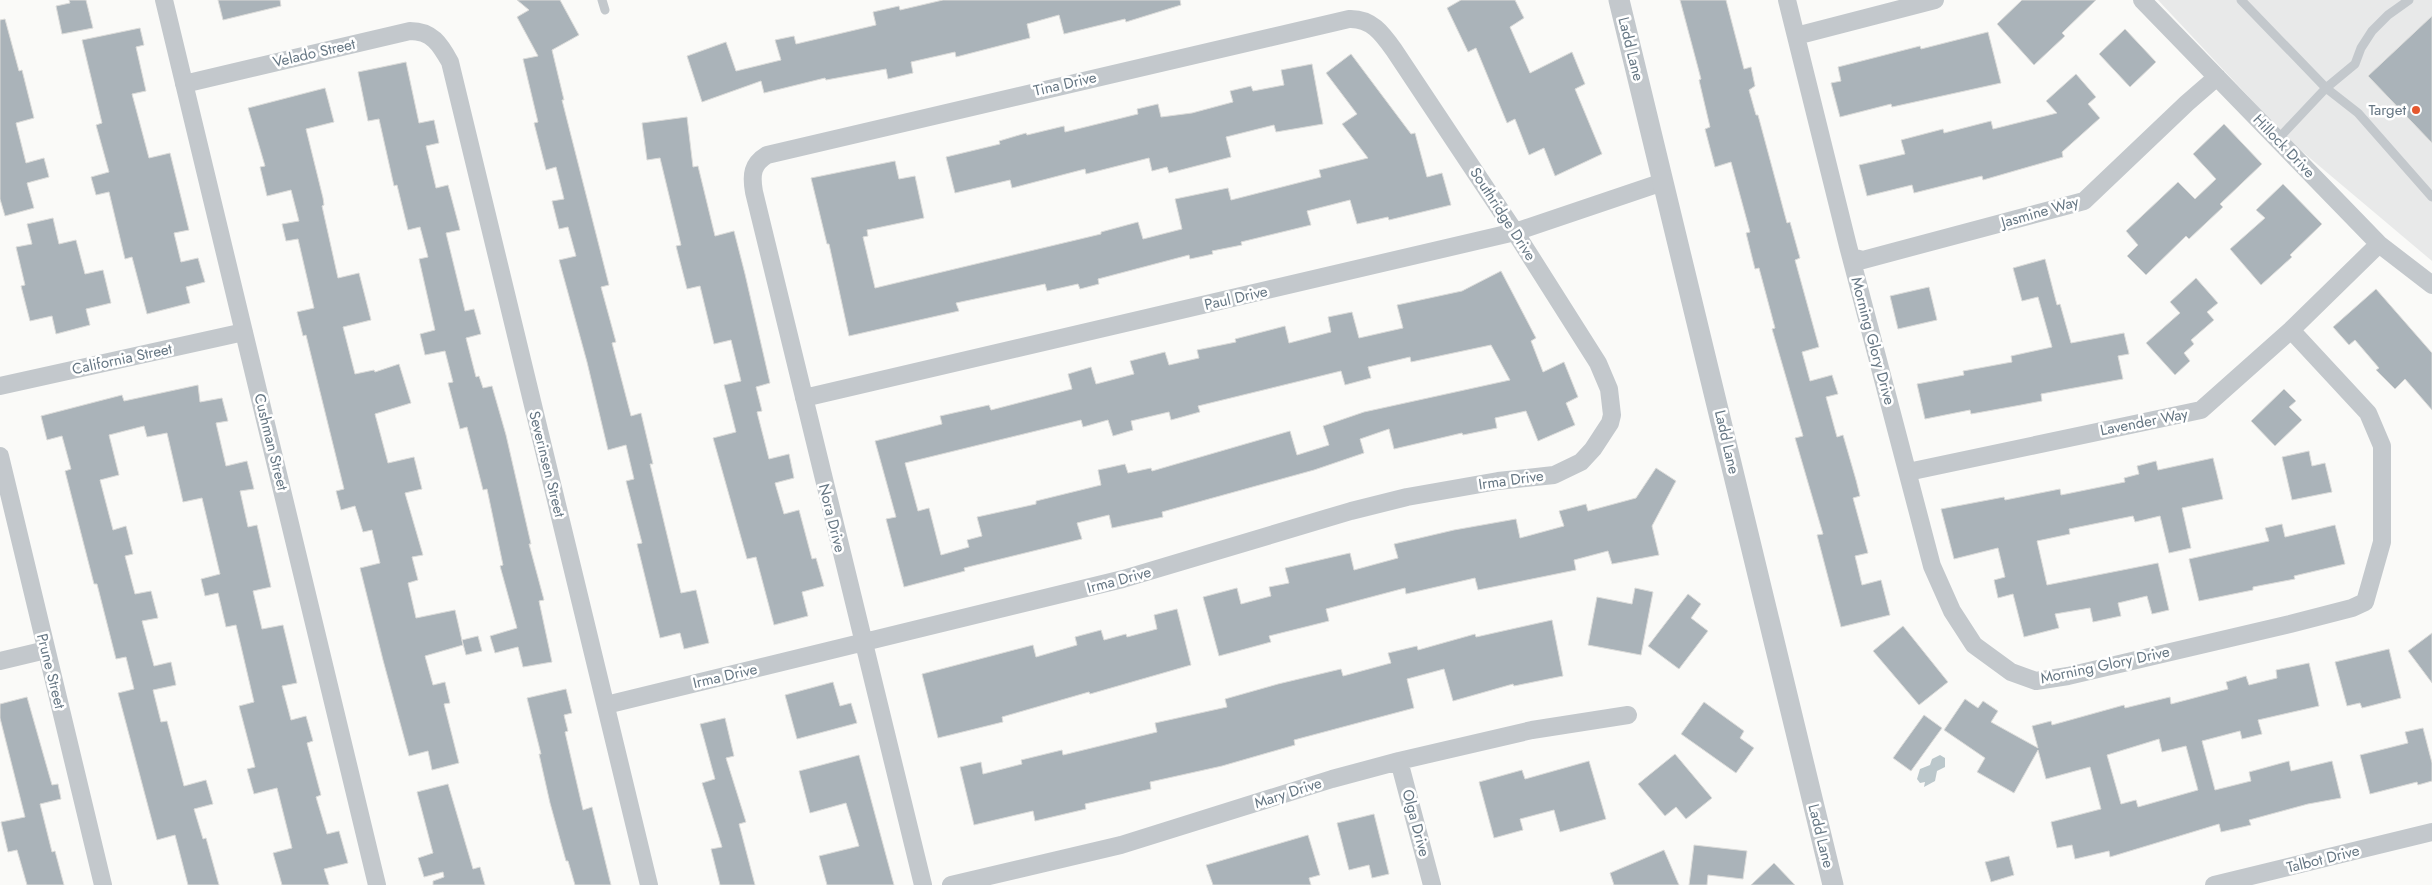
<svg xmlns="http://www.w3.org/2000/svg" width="2432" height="885" font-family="Jost,sans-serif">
  <rect width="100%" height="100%" fill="#fafaf8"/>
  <!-- built -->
  <path fill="#e8e9e9" d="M2158,0H2432V261L2292,143Z"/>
  <!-- water -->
  <path fill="#bbc7cb" d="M1940,755L1945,758V767L1937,771L1935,781L1924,787L1925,782L1920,783L1917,779L1920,769L1930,765L1932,759Z"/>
  <!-- building -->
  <path fill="#aab3b9" stroke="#dcdcda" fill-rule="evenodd" d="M69,0H86L93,28L62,34L56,6L70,3Z
    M218,0H280L281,6L223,20Z
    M517,0H560L579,35L552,50L564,100H562L609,285L601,287L616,342L612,343L631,416L641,413L653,464H650L681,593L696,590L709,643L684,649L680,633L660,638L637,544L642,543L626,481L634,479L626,445L608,450L587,362L559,260L576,256L568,227L559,229L552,201L564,199L556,167L546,170L534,123L538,122L523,59L538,56L517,17L529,10Z
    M943,0H1180L1181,5L1126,22L1125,19L1064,34L1059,15L1027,24L1030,38L956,57L955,52L911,62L913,73L888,79L886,69L826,80L825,78L764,93L761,81L702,102L687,56L726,42L736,71L781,60L775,40L794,36L796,44L876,25L873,12L899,6L900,10Z
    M1461,0H1515L1524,18L1510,27L1530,73L1572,52L1585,84L1575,89L1602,154L1555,176L1544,148L1529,155L1515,119L1507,123L1476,48L1468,52L1447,8Z
    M1680,0H1726L1744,69L1751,67L1755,86L1749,90L1756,115H1758L1787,223L1790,222L1800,258L1795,260L1819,347L1802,352L1810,381L1832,375L1838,394L1826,397L1837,437L1843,435L1856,480L1860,496L1853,498L1868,553L1855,556L1862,585L1881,580L1890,615L1841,627L1817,535L1823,534L1795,438L1803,436L1772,329L1775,328L1759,268L1755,269L1746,233L1750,232L1731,162L1715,167L1705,129L1710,127L1699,80L1701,79Z
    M2022,0H2096L2062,33L2065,36L2034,65L1997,24Z
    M2432,16V143L2368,76Z
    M5,19L19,71L22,70L34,118L16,123L26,163L44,158L49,177L27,183L34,208L5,216L0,199V20Z
    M140,28L144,45L136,47L146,91L132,94L149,158L170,153L189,230L174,233L181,262L198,258L205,282L186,287L190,303L147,314L132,257L125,259L109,192L96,195L91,177L109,172L96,125L102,123L82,40Z
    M2125,29L2156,62L2130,87L2099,54Z
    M1988,32L2001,83L1892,107L1891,104L1840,117L1831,83L1841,81L1838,67L1920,46L1921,49Z
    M1351,54L1411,134L1415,133L1427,177L1442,173L1451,205L1389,220L1388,217L1357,224L1350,200L1307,211L1311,225L1241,242L1242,245L1212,251L1213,254L1190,259L1189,255L1098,279L1099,284L1080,289L1078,284L1047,291L1045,284L956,303L959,311L849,336L829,244H827L811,178L895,161L899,179L915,176L924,218L867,230L868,236L863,237L875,288L1101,234V232L1138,222L1143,239L1182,229L1175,199L1228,188L1231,200L1321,177L1319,170L1368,158L1342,124L1357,114L1326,73Z
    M406,62L419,123L434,120L439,143L426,146L436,188L448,185L460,230L446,233L465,311L474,309L481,334L466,338L476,377L479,376L483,388L492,386L506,435L531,544H529L544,600L539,601L552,662L523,667L518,647L495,653L490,636L517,628L500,566L503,565L487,489L483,490L467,427L460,429L448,383L453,382L445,351L425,355L420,334L435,330L419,259L428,257L420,227L408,230L397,185L394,186L379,119L368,121L358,72Z
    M1312,64L1323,124L1276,132L1274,125L1226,137L1231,157L1169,173L1167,167L1152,171L1149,158L1086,174L1085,169L1012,188L1010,180L955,193L946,157L1000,144L999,141L1026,133L1027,135L1064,126L1065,132L1138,114L1137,109L1158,104L1161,117L1192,113L1233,102L1230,91L1251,86L1253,91L1284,85L1281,70Z
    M2076,74L2096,97L2088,104L2100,118L2062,152L2063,157L1983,180L1982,176L1914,193L1912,185L1867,196L1859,165L1905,154L1901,140L1943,129L1944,133L1991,121L1993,129L2057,113L2046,101Z
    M325,88L334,122L306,129L323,198L324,205L322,206L338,278L359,273L371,320L343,327L355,374L374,370L375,372L399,364L411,403L375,414L388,463L414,457L422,489L405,493L423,555L412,557L418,580L408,583L416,618L455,610L463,645L425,656L433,685L445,682L450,703L444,704L459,763L432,770L428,751L409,756L383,660L360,568L380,563L372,530L363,532L355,506L341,510L336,491L344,489L306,335L303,336L297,312L314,308L298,239L286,241L282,224L299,221L291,190L267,196L260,167L265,166L248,108Z
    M687,117L693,167L698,166L715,236L734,231L745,274L770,383L756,387L762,411L757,412L769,459L789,454L794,478L775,483L784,514L799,510L812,559L816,558L824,586L802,592L808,616L774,625L756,557L747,559L713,438L736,432L724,385L741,381L731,340L714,344L700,286L687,289L676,246L681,245L660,158L647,160L642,123Z
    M2224,124L2262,164L2220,204L2223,207L2189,239L2186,236L2146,275L2127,256L2138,245L2126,231L2178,182L2195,199L2216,179L2193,154Z
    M2283,184L2322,224L2290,255L2292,257L2261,285L2230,249L2265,218L2256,210Z
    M53,218L59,244L76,240L85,274L103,270L111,303L86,309L90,325L56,334L52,316L30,321L21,286L25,285L16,247L32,244L27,224Z
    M2045,259L2057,305L2060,304L2071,343L2124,333L2129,354L2118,356L2123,379L2041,394L2042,401L2021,405L1971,414L1970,410L1925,419L1917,384L1964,375L1963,371L2012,362L2011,356L2052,347L2038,297L2022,301L2013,268Z
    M1501,271L1536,338L1531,341L1543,372L1564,362L1578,397L1566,403L1575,425L1538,441L1526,411L1495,418L1497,428L1463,435L1462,433L1394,449L1389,429L1360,439L1364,453L1314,470L1162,512L1163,517L1112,528L1109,515L1077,523L1082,539L964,568L965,571L904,587L886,519L896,517L875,441L942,424L940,416L989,405L991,410L1072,389L1068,374L1091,367L1096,384L1134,374L1130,361L1165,352L1169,365L1199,358L1197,350L1236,342L1235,339L1285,326L1289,343L1331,332L1328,317L1352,312L1359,338L1403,328L1397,305L1462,291ZM1491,345L1510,380L1364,412L1323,426L1329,445L1297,455L1290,431L1152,471L1151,468L1128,473L1125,464L1098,470L1101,485L1036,501V504L977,517L982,536L967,540L969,547L941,555L929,508L918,511L905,463L1081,420L1083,427L1108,420L1113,436L1133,430L1131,421L1169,412L1171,420L1200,412L1198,406L1341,371L1345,385L1371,378L1368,367L1410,357L1411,362Z
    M2196,278L2218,303L2207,312L2214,320L2191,340L2194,344L2184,353L2190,361L2175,375L2146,343L2180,313L2170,302Z
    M1929,287L1937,320L1898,329L1890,296Z
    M2376,289L2432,353V410L2405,379L2395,389L2376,370L2379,368L2355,340L2349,345L2333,327Z
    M198,385L200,402L222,398L228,421L216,423L226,466L247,461L254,489L240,491L248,527L257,525L271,587L253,591L262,629L283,625L297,683L282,686L291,720L306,716L313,741L307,743L321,795L316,797L327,834L339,831L348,863L324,869L329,885H282L273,853L292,848L277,788L254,794L247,769L255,767L239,706L254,702L236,625L226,627L218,593L205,596L201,579L220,574L202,498L183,502L167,433L147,437L144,426L109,435L119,475L100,480L113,530L126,526L133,554L125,556L135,594L151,591L158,618L142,621L154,666L171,662L176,685L153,690L161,722L167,721L184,786L206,780L213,804L194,809L203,839L206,838L219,885H188L175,835L157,840L118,693L134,689L126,657L116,659L97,584H94L65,471L71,469L62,436L47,440L41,416L122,395L124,401Z
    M2284,389L2296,401L2289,407L2302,420L2275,446L2251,421Z
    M2309,451L2312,466L2325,463L2332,492L2292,500L2282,457Z
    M2213,458L2223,499L2182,508L2191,548L2169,553L2160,516L2135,522L2133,516L2069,529L2070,534L2037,541L2047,585L2158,563L2169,610L2152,614L2147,596L2118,603L2121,616L2093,622L2090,608L2055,614L2059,628L2024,637L2013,594L1998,598L1994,580L2005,577L1998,548L1954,559L1941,509L2004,497L2005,500L2060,489L2061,495L2125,482L2124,478L2139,474L2137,466L2156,461L2158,470Z
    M1656,468L1676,481L1652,526L1659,555L1612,564L1608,551L1574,560L1576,570L1478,590L1475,578L1406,594L1405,588L1326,609L1329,621L1269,636L1271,642L1219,656L1203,597L1237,588L1241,604L1271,596L1269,587L1289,583L1285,568L1350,553L1354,570L1398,558L1394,544L1454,530L1516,519L1520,538L1564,526L1559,511L1586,504L1588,511L1636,498Z
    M2282,524L2285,537L2335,525L2345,564L2294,576L2295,579L2253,587V590L2199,601L2189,559L2269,541L2265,528Z
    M1635,588L1653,592L1641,655L1588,645L1597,597L1632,604Z
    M1688,594L1701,604L1691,618L1708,631L1679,669L1648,646Z
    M1177,609L1191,665L1090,694L1089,692L1002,717L1003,722L938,738L922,674L1033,645L1036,657L1077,645L1075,637L1101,630L1104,640L1126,634L1127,637L1157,629L1154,615Z
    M1552,620L1563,676L1514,686L1513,684L1453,701L1444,669L1407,679L1414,708L1294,740L1295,745L1222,766L1150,782L1151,789L1085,804L1086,809L1035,821L1033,811L974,825L960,767L981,762L983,774L1022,764L1021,760L1062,750L1063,755L1157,732L1155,723L1227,707L1225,699L1278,684L1341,669L1343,676L1391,663L1388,653L1417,646L1418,650L1475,634L1476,637Z
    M1903,626L1948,682L1919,705L1873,651Z
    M2432,633V683L2408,651Z
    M478,636L482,651L466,655L462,640Z
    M2389,649L2401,698L2362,708L2360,703L2347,706L2335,662Z
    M2309,663L2319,706L2258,720L2262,734L2242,739L2240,731L2202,741L2215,790L2251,781L2249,772L2289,761L2291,771L2332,761L2341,798L2308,804L2249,820L2251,825L2221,832L2219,824L2110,857L2109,851L2075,859L2072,845L2057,848L2051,822L2101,809L2090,767L2046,779L2038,750L2014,793L1977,772L1985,758L1944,730L1965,699L1978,708L1983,701L1998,711L1991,722L2038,748L2032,726L2051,721L2052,725L2124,705L2125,708L2170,697L2171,704L2228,689L2226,682L2246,676L2249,685L2277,678L2276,670ZM2159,739L2162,752L2186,746L2198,790L2138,807L2136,800L2121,804L2107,755Z
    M833,682L840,706L851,703L857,723L797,739L785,695Z
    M566,689L572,713L564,715L568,731L565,732L583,810L592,807L611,885H575L568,861H566L550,803L539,754H541L527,698Z
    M27,697L52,785L58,784L61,799L40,804L52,852L55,851L64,885H27L17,850L8,852L1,822L25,817L0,718V704Z
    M1704,702L1744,731L1740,738L1754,748L1736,773L1681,734Z
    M1924,715L1942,728L1911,771L1893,758Z
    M725,718L734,756L726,758L746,822L739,824L755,885H720L711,849L722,847L702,783L715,779L700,724Z
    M2423,728L2432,763V781L2418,785L2417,782L2370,794L2360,755L2408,743L2405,732Z
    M1675,754L1712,798L1686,819L1676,807L1665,816L1638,784Z
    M859,755L894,885H827L819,856L859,846L846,803L810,813L799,771Z
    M1589,761L1606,819L1560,832L1554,810L1520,819L1523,830L1494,838L1479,782L1522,770L1525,779Z
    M448,784L473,869L480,867L485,885H433V881L444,877L443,872L424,877L418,858L433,853L417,792Z
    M1374,814L1389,874L1372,878L1369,865L1349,870L1337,823Z
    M1308,835L1320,875L1309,878L1311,885H1213L1206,865Z
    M1694,845L1747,851L1743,879L1708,875L1707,885H1689Z
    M1664,850L1679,885H1614L1610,873Z
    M2009,856L2014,875L1991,882L1985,862Z
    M1774,863L1795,885H1751Z"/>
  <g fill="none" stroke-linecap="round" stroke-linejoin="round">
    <!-- service -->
    <path stroke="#c3c8cc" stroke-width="9" d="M602,0L605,10
      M2241,0L2326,88L2355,64L2361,48L2372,31L2388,15L2409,0
      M2278,139L2326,88L2358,113L2432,197"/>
    <!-- minor -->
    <path stroke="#c3c8cc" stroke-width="18" d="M164,0L377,885
      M1787,0L1848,246L1932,566L1952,611L1974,645L2011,672L2036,681L2068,676L2290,624L2352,608L2365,602L2382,542V446L2368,413L2291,330
      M2142,0L2379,244L2432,285
      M1796,36L1935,0
      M184,84L410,31C432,31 440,44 450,62L649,885
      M1851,257L1863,260L2084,201L2187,103L2217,77
      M0,386L244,332
      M804,398L1515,232L1663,182
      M0,456L103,885
      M1908,472L2201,410L2291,330L2379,244
      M0,661L46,650
      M606,705L1123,579L1351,511L1407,497L1498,481L1554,475L1581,462L1593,449L1610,423L1612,415L1609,389L1598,363L1515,232L1394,50C1382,33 1371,18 1349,19L767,155C752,164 751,175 754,192L923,885
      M1399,761L1432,885
      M951,885L1121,845L1332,779L1399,761L1532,730L1628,715
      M2214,885L2432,832"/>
    <!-- tertiary -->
    <path stroke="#c3c8cc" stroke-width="21" d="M1619,0L1833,885"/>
  </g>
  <!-- markers -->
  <circle fill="#e4572e" stroke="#fff" stroke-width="2" cx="2416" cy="110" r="5"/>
  <g text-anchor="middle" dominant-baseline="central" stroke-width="5" stroke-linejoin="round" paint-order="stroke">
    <!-- street labels -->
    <g font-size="15" fill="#657683" stroke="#fff">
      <text transform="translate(1631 49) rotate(76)">Ladd Lane</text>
      <text transform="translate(314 53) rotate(-13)">Velado Street</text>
      <text transform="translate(1065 84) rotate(-13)">Tina Drive</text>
      <text transform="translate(2284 146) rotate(46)">Hillock Drive</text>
      <text transform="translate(2040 212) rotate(-16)">Jasmine Way</text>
      <text transform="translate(1503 214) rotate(57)">Southridge Drive</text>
      <text transform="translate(1236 298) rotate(-13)">Paul Drive</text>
      <text transform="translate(1873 341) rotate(75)">Morning Glory Drive</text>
      <text transform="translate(122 359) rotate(-12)">California Street</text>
      <text transform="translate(2144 422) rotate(-11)">Lavender Way</text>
      <text transform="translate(271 442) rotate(76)">Cushman Street</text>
      <text transform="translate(1727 442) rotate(77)">Ladd Lane</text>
      <text transform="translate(547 464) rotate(76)">Severinsen Street</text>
      <text transform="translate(1511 480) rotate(-8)">Irma Drive</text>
      <text transform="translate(832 518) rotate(76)">Nora Drive</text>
      <text transform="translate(1119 580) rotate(-15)">Irma Drive</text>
      <text transform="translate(2105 665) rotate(-12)">Morning Glory Drive</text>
      <text transform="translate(51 671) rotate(76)">Prune Street</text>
      <text transform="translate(725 676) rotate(-13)">Irma Drive</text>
      <text transform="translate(1288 793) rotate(-18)">Mary Drive</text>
      <text transform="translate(1416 823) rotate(75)">Olga Drive</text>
      <text transform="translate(1821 836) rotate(76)">Ladd Lane</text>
      <text transform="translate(2323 859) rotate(-14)">Talbot Drive</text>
    </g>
    <!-- poi labels -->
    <g font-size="15" fill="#657683" stroke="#fff" text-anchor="end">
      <text x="2406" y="110">Target</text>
    </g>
  </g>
</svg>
